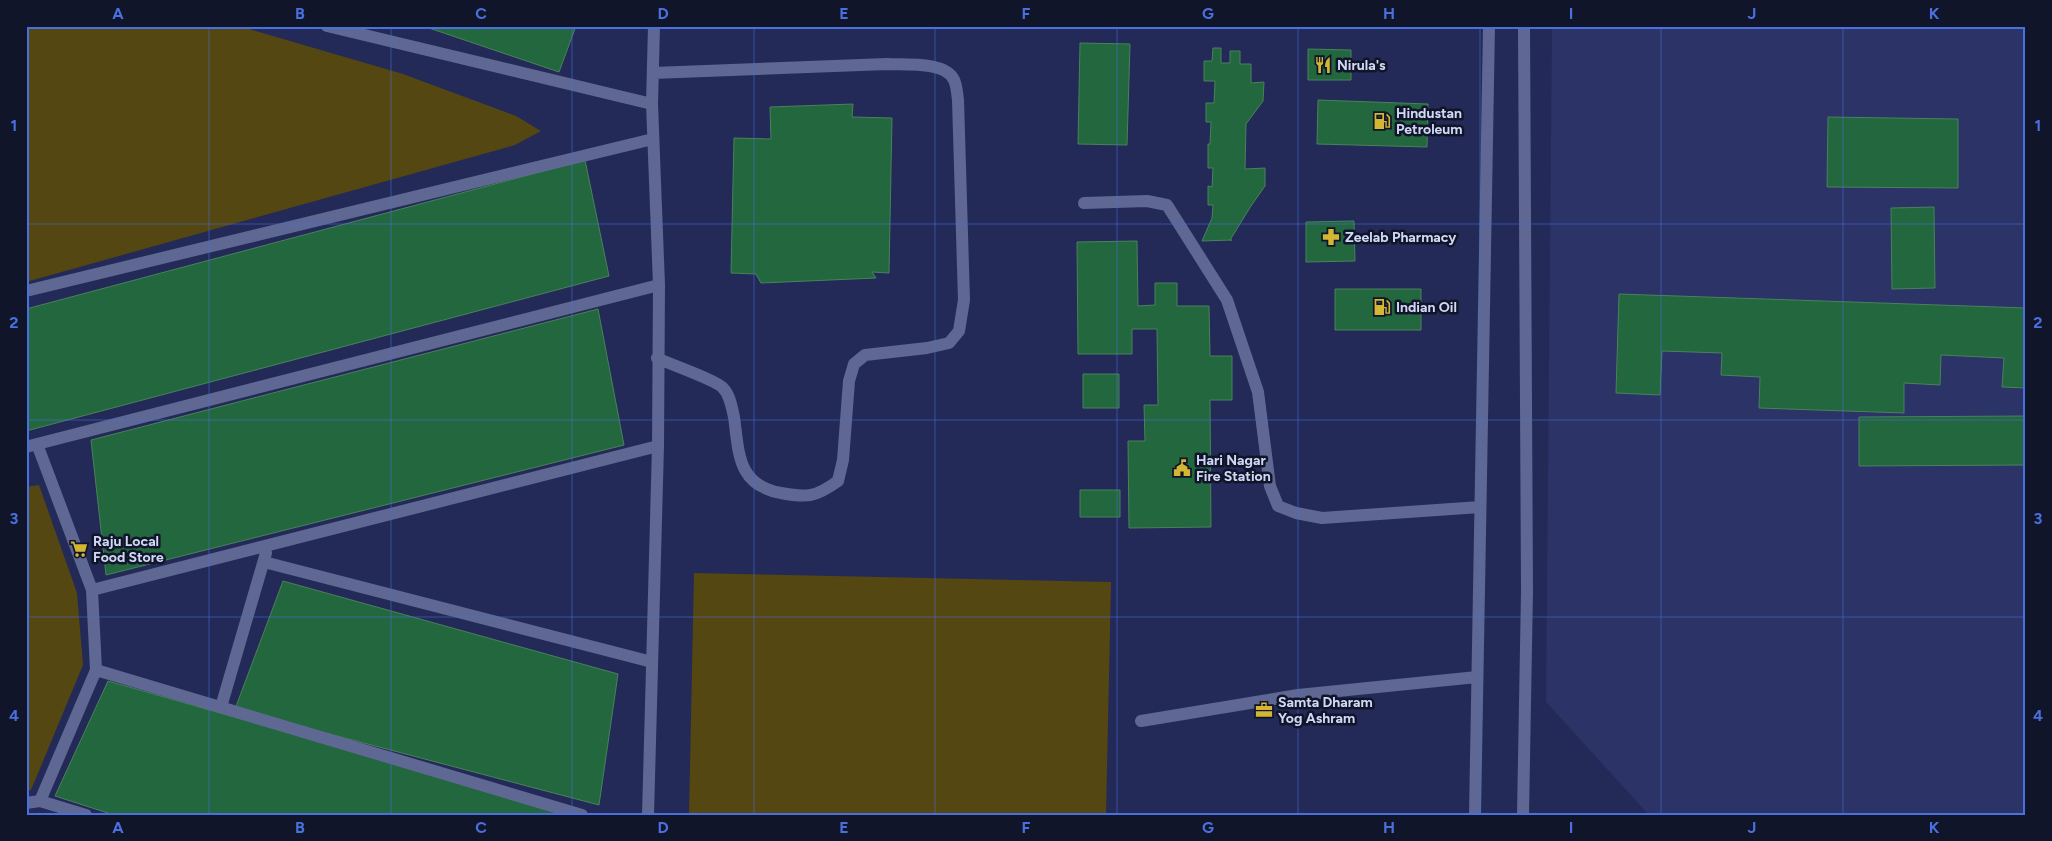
<svg xmlns="http://www.w3.org/2000/svg" width="2052" height="841" font-family="Figtree,sans-serif">
  <rect width="100%" height="100%" fill="#232a57"/>
  <!-- built -->
  <path fill="#2b3367" d="M1552,26H2026V815H1649L1546,702Z"/>
  <!-- green -->
  <path fill="#554712" d="M26,26H239L403,74L516,116L541,131L515,145L26,282Z
    M39,485L77,593L83,665L31,790H26V487Z
    M694,573L1111,582L1106,815H689Z"/>
  <!-- building -->
  <path fill="#23673f" stroke="#4a815d" d="M423,26H576L559,72Z
    M1080,43L1130,44L1127,145L1078,144Z
    M1213,48H1221V63H1230V51H1240V64H1251V83L1264,82L1263,101L1246,124L1245,169L1265,168V186L1251,206L1230,240H1232L1202,241L1212,218L1213,205H1208V186L1212,187L1213,168H1208V144H1210L1211,122H1206V103H1214L1215,81H1204V61H1212Z
    M1308,49L1351,50V80H1308Z
    M1318,100L1428,104L1427,147L1317,144Z
    M853,104L852,117L892,118L889,273L872,272L876,278L761,283L756,274L731,273L734,138L771,139L770,107Z
    M1828,117L1958,119V188L1827,187Z
    M585,160L609,276L26,431V309Z
    M1934,207L1935,288L1892,289L1891,208Z
    M1354,221L1355,261L1306,262V222Z
    M1137,241L1138,306L1155,305V283H1177V306H1209L1210,356H1232V400H1210L1211,527L1129,528L1128,441H1145L1144,405H1158L1157,329H1132V354H1078L1077,242Z
    M1335,289H1421V330H1335Z
    M1619,294L2026,308V388L2002,387L2004,358L1941,355L1940,385L1904,383V413L1759,408L1760,377L1721,375L1722,353L1662,351L1660,395L1616,393Z
    M598,309L624,445L106,575L91,440Z
    M1083,374H1119V408H1083Z
    M2026,416V465L1859,466V417Z
    M1080,490H1120V517H1080Z
    M283,581L618,674L599,805L235,709Z
    M108,681L577,815H114L55,796Z"/>
  <g fill="none" stroke-linecap="round" stroke-linejoin="round">
    <!-- minor -->
    <path stroke="#5e6893" stroke-width="12" d="M327,26L652,104
      M653,73L887,64C905,65 946,61 954,80C957,86 957,94 958,100L964,300L959,331L949,343L927,348L865,355L854,364L849,381L843,460L838,481C816,497 807,498 781,493C737,485 739,453 734,417C732,408 730,395 723,388C716,380 669,364 657,358
      M1084,203L1147,201L1167,205L1227,300L1258,392L1270,486L1278,506L1296,513L1322,518L1480,507
      M26,291L653,139
      M37,444L659,285
      M26,447L37,444L92,590L96,670L40,801
      M264,562L652,662
      M92,590L658,446
      M96,670L582,815
      M221,707L266,553
      M1141,721L1298,695L1477,677
      M26,803L40,801L86,815
      M648,815L658,446L659,285L652,104L654,26
      M1475,815L1489,26
      M1523,815L1527,591L1524,26"/>
  </g>
  <!-- grid -->
  <path fill="none" stroke="#4a70df" stroke-width="1" stroke-opacity="0.55" d="M209,26V815M391,26V815M572,26V815M754,26V815M935,26V815M1117,26V815M1298,26V815M1480,26V815M1661,26V815M1843,26V815M26,224H2026M26,420H2026M26,617H2026"/>
  <!-- icons -->
  <defs>
    <g id="restaurant-bare" transform="scale(1.35)"><path d="M-5-6h1v4h1v-4h1v4h1v-4h1v5L-1.5 .5V6h-2V.5L-5-1ZM5-6V6H3V1.5H1.5Q1.5-4 5-6Z" fill="#d5b534" stroke="#111529" stroke-width="2.5" paint-order="stroke"/></g>
    <g id="fuel-bare" transform="scale(1.35)"><path d="M-5.5-6h7V0h2V4h1.3V-2.5L3-4.5l.8-.8L6-3V5H2.5V1h-1V6h-7ZM-4.2-4.7v3.2H.2V-4.7Z" fill="#d5b534" stroke="#111529" stroke-width="2.5" paint-order="stroke"/></g>
    <g id="pharmacy-bare" transform="scale(1.35)"><path d="M-2-6h4v4h4v4h-4v4h-4v-4h-4v-4h4Z" fill="#d5b534" stroke="#111529" stroke-width="2.5" paint-order="stroke"/></g>
    <g id="civic-bare" transform="scale(1.35)"><path d="M-.6-6.5H3V-4.5H.6V-3L4-1V1h2V6H-6V1h2V-1L-.6-3ZM-1.2 2.5V6h2.4V2.5Z" fill="#d5b534" stroke="#111529" stroke-width="2.5" paint-order="stroke"/></g>
    <g id="supermarket-bare" transform="scale(1.35)"><path d="M-6-5.5h2.5l.6 2H6L4.5 2H-2.5L-4.4-4H-6ZM-1.5 3.2a1.3 1.3 0 1 0 .1 0ZM3 3.2a1.3 1.3 0 1 0 .1 0Z" fill="#d5b534" stroke="#111529" stroke-width="2.5" paint-order="stroke"/></g>
    <g id="office-bare" transform="scale(1.35)"><path d="M-6-3h4V-5.5h4V-3h4V5H-6ZM-1-4.5V-3h2v-1.5ZM-6 0V1H6V0Z" fill="#d5b534" stroke="#111529" stroke-width="2.5" paint-order="stroke"/></g>
  </defs>
  <g fill-rule="evenodd">
    <use href="#restaurant-bare" x="1323" y="65"/>
    <use href="#fuel-bare" x="1382" y="121"/>
    <use href="#pharmacy-bare" x="1331" y="237"/>
    <use href="#fuel-bare" x="1382" y="307"/>
    <use href="#civic-bare" x="1182" y="468"/>
    <use href="#supermarket-bare" x="79" y="549"/>
    <use href="#office-bare" x="1264" y="710"/>
  </g>
  <g text-anchor="middle" dominant-baseline="central" stroke-width="5" stroke-linejoin="round" paint-order="stroke">
    <!-- poi labels -->
    <g font-size="14" font-weight="bold" fill="#d1d8f5" stroke="#111529" text-anchor="start">
      <text x="1337" y="65">Nirula's</text>
      <text x="1396" y="113">Hindustan<tspan x="1396" dy="16">Petroleum</tspan></text>
      <text x="1345" y="237">Zeelab Pharmacy</text>
      <text x="1396" y="307">Indian Oil</text>
      <text x="1196" y="460">Hari Nagar<tspan x="1196" dy="16">Fire Station</tspan></text>
      <text x="93" y="541">Raju Local<tspan x="93" dy="16">Food Store</tspan></text>
      <text x="1278" y="702">Samta Dharam<tspan x="1278" dy="16">Yog Ashram</tspan></text>
    </g>
  </g>
  <!-- border -->
  <rect width="2052" height="841" fill="none" stroke="#111529" stroke-width="55"/>
  <rect x="28" y="28" width="1996" height="786" fill="none" stroke="#4a70df" stroke-width="2"/>
  <g font-size="16" text-anchor="middle" font-weight="bold" fill="#4a70df">
    <text x="118" y="19">A</text>
    <text x="300" y="19">B</text>
    <text x="481" y="19">C</text>
    <text x="663" y="19">D</text>
    <text x="844" y="19">E</text>
    <text x="1026" y="19">F</text>
    <text x="1208" y="19">G</text>
    <text x="1389" y="19">H</text>
    <text x="1571" y="19">I</text>
    <text x="1752" y="19">J</text>
    <text x="1934" y="19">K</text>
    <text x="14" y="131">1</text>
    <text x="2038" y="131">1</text>
    <text x="14" y="328">2</text>
    <text x="2038" y="328">2</text>
    <text x="14" y="524">3</text>
    <text x="2038" y="524">3</text>
    <text x="14" y="721">4</text>
    <text x="2038" y="721">4</text>
    <text x="118" y="833">A</text>
    <text x="300" y="833">B</text>
    <text x="481" y="833">C</text>
    <text x="663" y="833">D</text>
    <text x="844" y="833">E</text>
    <text x="1026" y="833">F</text>
    <text x="1208" y="833">G</text>
    <text x="1389" y="833">H</text>
    <text x="1571" y="833">I</text>
    <text x="1752" y="833">J</text>
    <text x="1934" y="833">K</text>
  </g>
</svg>
